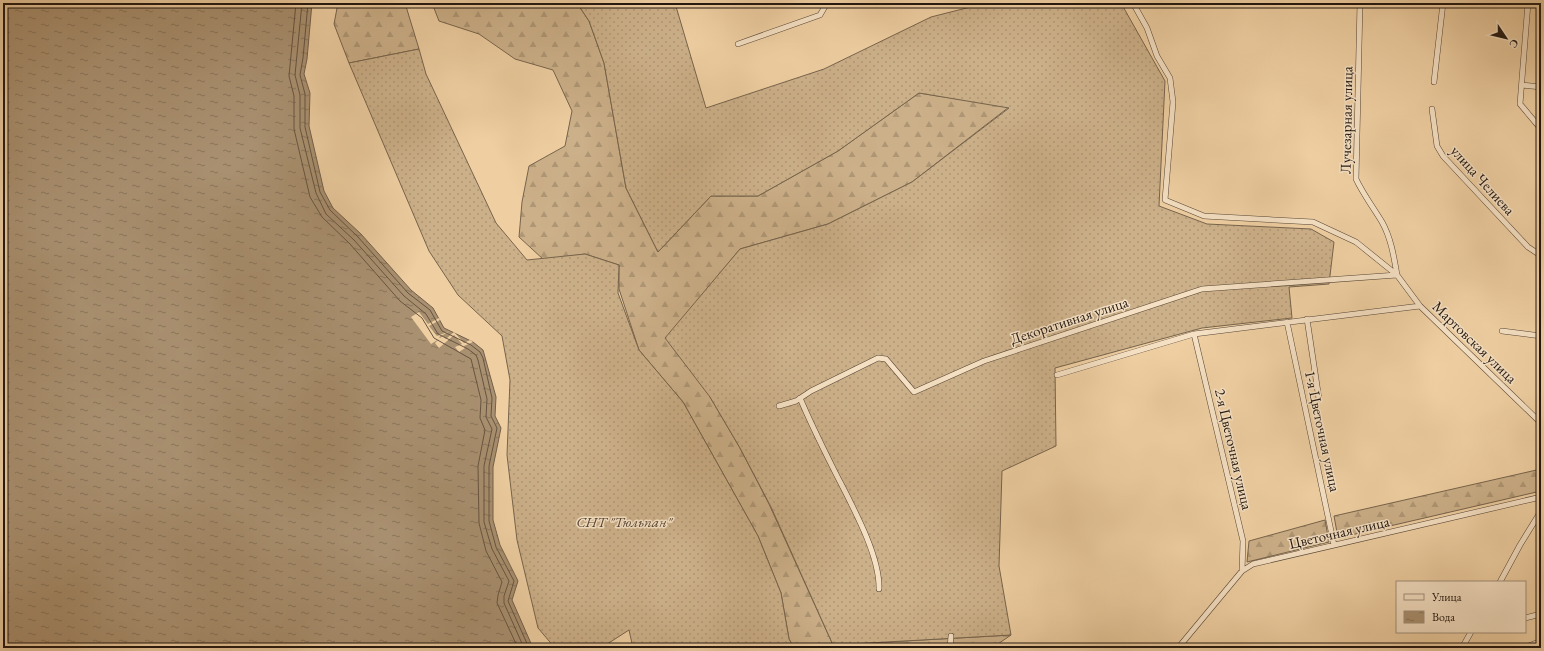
<svg xmlns="http://www.w3.org/2000/svg" width="1544" height="651" font-family="'EB Garamond',serif">
  <defs>
    <pattern id="forest-firs" width="22" height="20" patternUnits="userSpaceOnUse"><rect width="22" height="20" fill="#ccb089"/><path d="M5 1l3.5 6h-7zM16 11l3.5 6h-7z" fill="#af9775"/></pattern>
    <pattern id="garden-dots" width="8" height="8" patternUnits="userSpaceOnUse"><rect width="8" height="8" fill="#ccb089"/><path d="M2 2h.1M6 6h.1" fill="none" stroke="#af9775" stroke-width="1.8" stroke-linecap="round"/></pattern>
    <pattern id="water-ripples" width="26" height="14" patternUnits="userSpaceOnUse"><rect width="26" height="14" fill="#a99070"/><path d="M2 4q2-2 4 0t4 0M15 11q2-2 4 0t4 0" fill="none" stroke="#89755b"/></pattern>
  </defs>
  <rect width="100%" height="100%" fill="#efcfa2"/>
  <filter id="stains"><feTurbulence type="fractalNoise" baseFrequency=".005" numOctaves="4"/><feColorMatrix values="0 0 0 0 .2 0 0 0 0 .09 0 0 0 0 .02 0 0 0 .5 -.17"/></filter>
  <radialGradient id="worn" r=".72"><stop offset=".6" stop-color="#630" stop-opacity="0"/><stop offset="1" stop-color="#630" stop-opacity=".3"/></radialGradient>
  <!-- forest -->
  <path fill="url(#forest-firs)" stroke="#77644c" d="M338,3H405L419,49L349,63L334,24Z
    M432,3H577L589,21L604,63L626,188L658,252L711,196H758L838,151L919,93L1009,107L912,182L828,224L740,249L707,289L710,397L740,448L769,504L833,645L1011,635L992,648H794L789,639L781,593L758,536L683,402L639,350L619,289V265L585,254L544,260L519,237L522,202L529,166L565,146L572,111L553,70L515,59L479,34L439,21Z
    M1541,469V491L1338,538L1334,516Z
    M1325,520L1329,542L1247,562L1249,541Z"/>
  <!-- garden -->
  <path fill="url(#garden-dots)" stroke="#77644c" d="M577,3H675L706,108L824,69L931,17L986,3H1121L1165,81L1159,206L1207,224L1311,229L1334,242L1329,284L1289,287L1292,318L1202,328L1055,368L1056,446L1002,471L999,566L1011,635L833,645L771,507L740,448L710,397L665,338L740,249L828,224L912,182L1009,108L919,93L838,151L758,196H711L658,252L626,188L604,63L589,21Z
    M419,49L426,74L496,223L527,260L585,254L619,265L618,293L639,350L683,402L758,536L781,593L789,639L794,648H633L629,630L601,648H555L538,628L517,540L507,455L510,380L502,336L458,295L429,251L349,63Z"/>
  <!-- water -->
  <path fill="url(#water-ripples)" stroke="#73604a" d="M3,3H312L307,59L304,74L310,93L309,126L324,191L333,208L361,234L411,290L433,308L444,328L473,342L483,350L496,397L495,416L501,428L493,467V520L500,545L518,581L512,600L533,648H3Z"/>
  <!-- pier -->
  <path fill="#efcfa2" d="M419,312L428,324L439,318L440,320L429,326L437,336L450,331L439,337L440,338L443,336L446,339L454,332L464,343L470,340L473,342L464,346L465,348L459,352L455,347L462,344L454,335L439,348L435,343L439,339L431,344L411,317Z"/>
  <g fill="none" stroke-linecap="round" stroke-linejoin="round">
    <!-- shore -->
    <path stroke="#665440" stroke-width="1" d="M296,3L289,76L294,96V129L310,197L322,217L350,244L400,301L422,318L434,338L471,359L481,400L480,418L485,430L478,466L479,523L486,551L502,582L498,595L497,603L518,648
      M302,3L295,75L300,95V128L316,193L326,214L354,240L404,296L426,314L438,334L468,349L476,355L478,360L487,399L486,417L492,429L484,466V522L492,549L509,581L504,596V603L524,648
      M308,3L303,58L300,75L305,94V127L320,192L330,210L358,237L408,293L430,310L442,331L471,345L480,352L483,358L492,398L491,416L497,428L489,466V521L496,547L514,581L508,601L529,648"/>
    <!-- street casing -->
    <g stroke="#554534" stroke-width="6">
      <path id="street" d="M1133,3L1147,28L1157,56L1170,78L1173,102L1165,200L1204,216L1313,222L1356,242L1397,275L1420,306L1541,423
        M1360,3L1356,179C1363,194 1373,207 1382,222C1391,238 1394,257 1397,275
        M1528,3L1520,104L1541,129
        M738,44L820,15L827,3
        M1434,82L1443,3
        M1522,85L1541,87
        M1432,109L1437,146L1443,156L1528,247L1537,253L1541,254
        M1307,319L1319,399
        M1287,322L1334,545
        M1502,331L1541,336
        M1194,334L1243,541L1242,571
        M1057,375L1194,334L1420,306
        M800,398C810,422 822,446 834,470C850,502 880,554 879,589
        M779,406L796,401L811,391L878,358L886,359L914,392L984,361L1202,289L1397,275
        M1500,582L1520,545L1541,511
        M1525,618L1541,614
        M950,648L951,636
        M1178,648L1242,571L1253,564L1541,497
        M1462,648L1471,632
        M1524,648L1541,641"/>
    </g>
    <!-- street -->
    <use href="#street" stroke="#f5e0c3" stroke-width="5"/>
  </g>
  <g text-anchor="middle" dominant-baseline="central" stroke-width="3" stroke-linejoin="round" paint-order="stroke">
    <!-- street labels -->
    <g font-size="15" fill="#221710" stroke="#f5e0c3">
      <text transform="translate(1346 120) rotate(-89)">Лучезарная улица</text>
      <text transform="translate(1483 180) rotate(48)">улица Челиева</text>
      <text transform="translate(1069 320) rotate(-18)">Декоративная улица</text>
      <text transform="translate(1475 342) rotate(44)">Мартовская улица</text>
      <text transform="translate(1323 431) rotate(78)">1-я Цветочная улица</text>
      <text transform="translate(1234 449) rotate(77)">2-я Цветочная улица</text>
      <text transform="translate(1339 532) rotate(-13)">Цветочная улица</text>
    </g>
    <!-- park labels -->
    <g font-size="15" font-style="italic" fill="#554534" stroke="#f5e0c3">
      <text x="624" y="521">СНТ "Тюльпан"</text>
    </g>
  </g>
  <!-- margin -->
  <rect width="1544" height="651" fill="none" stroke="#efcfa2" stroke-width="16"/>
  <rect x="4" y="4" width="1536" height="643" fill="none" stroke="#221710" stroke-width="2"/>
  <rect x="8" y="8" width="1528" height="635" fill="none" stroke="#221710"/>
  <!-- legend -->
  <rect x="1396" y="581" width="130" height="52" fill="#f5e0c3" stroke="#a1907b"/>
  <rect x="1404" y="594" width="20" height="6" fill="#f5e0c3" stroke="#a1907b"/>
  <text x="1432" y="601" font-size="12" fill="#221710">Улица</text>
  <rect x="1404" y="611" width="20" height="12" fill="url(#water-ripples)" stroke="#a1907b"/>
  <text x="1432" y="621" font-size="12" fill="#221710">Вода</text>
  <!-- north arrow -->
  <g transform="translate(1506 38) rotate(125)" stroke="#f5e0c3" stroke-width="3" paint-order="stroke">
  <path d="M0-3L7 15L0 10L-7 15Z" fill="#221710"/>
  <text y="-6" font-size="11" font-weight="bold" text-anchor="middle" fill="#221710">С</text>
  </g>
  <rect width="100%" height="100%" filter="url(#stains)"/>
  <rect width="100%" height="100%" fill="url(#worn)"/>
</svg>
